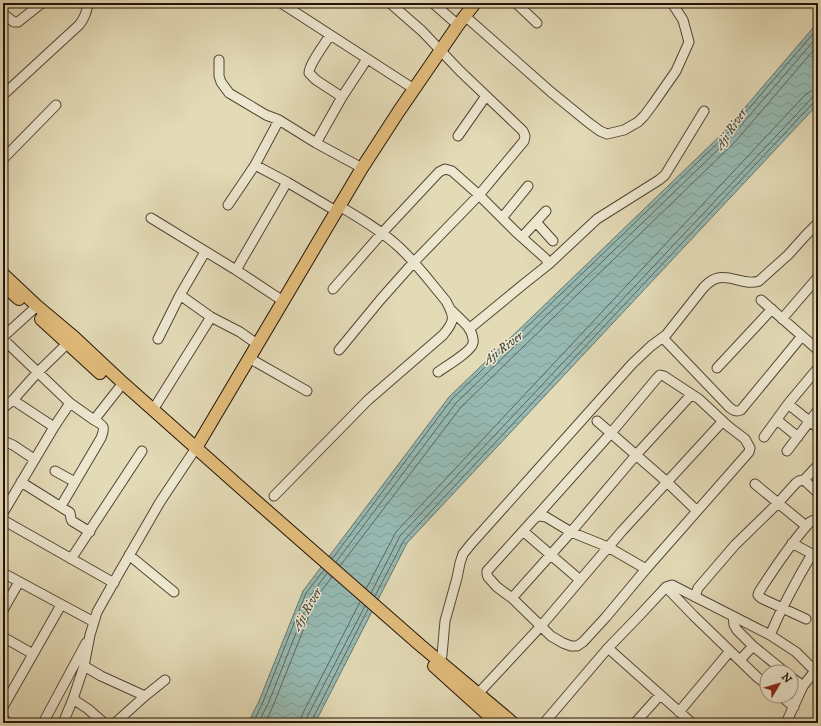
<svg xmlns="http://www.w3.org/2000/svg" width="821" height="726" font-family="'IM FELL DW Pica',serif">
  <defs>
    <pattern id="water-waves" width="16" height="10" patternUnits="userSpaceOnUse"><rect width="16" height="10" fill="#96bab3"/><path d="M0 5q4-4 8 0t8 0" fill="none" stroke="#819f99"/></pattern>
  </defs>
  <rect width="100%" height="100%" fill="#e3dab6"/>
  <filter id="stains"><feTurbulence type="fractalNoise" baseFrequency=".005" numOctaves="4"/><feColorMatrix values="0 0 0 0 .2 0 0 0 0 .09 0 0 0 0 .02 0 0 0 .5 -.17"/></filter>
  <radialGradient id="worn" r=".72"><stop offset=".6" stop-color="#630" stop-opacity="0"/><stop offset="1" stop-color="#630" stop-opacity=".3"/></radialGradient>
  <!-- water -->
  <path fill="url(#water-waves)" stroke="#68776f" d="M818,22V104L407,543L315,723H248L259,701L303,591L449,397L724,132Z"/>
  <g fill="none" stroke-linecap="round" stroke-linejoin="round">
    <!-- shore -->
    <path stroke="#5d665e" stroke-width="1" d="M332,559L452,399L727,134L818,28
      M336,562L456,403L730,138L818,36
      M340,566L461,407L735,142L818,45
      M366,589L396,532L805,95L811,91L818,90
      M371,593L400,536L810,100L813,97L818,96
      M375,596L404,540L813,103L818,102
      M253,723L263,702L306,593L324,570
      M258,723L268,704L311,595L327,573
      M265,723L273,706L316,598L332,577
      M300,723L302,715L360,602
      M306,723L307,717L365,606
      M311,723L312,720L368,609"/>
    <!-- minor casing -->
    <g stroke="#544434" stroke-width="11">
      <path id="minor" d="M281,3L414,89
        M433,3L458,25
        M516,3L537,23
        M3,14L14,22H18L42,3
        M465,16L551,92L589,123L600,131L607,134L624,130L638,122L644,116L653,104L676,71L689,42L683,20L672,3
        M330,35C325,44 309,64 309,73L316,80L342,97
        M219,60V76L221,82L229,93L266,115L279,120L316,143L362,168
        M3,95L79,25C85,18 87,12 88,3
        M458,136L486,96
        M316,143L342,97L367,59
        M3,159L56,105
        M255,165L287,182L336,211
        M228,205L255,165L279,120
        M151,218L236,270L283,301
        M502,218L528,186
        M536,222L553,241
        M522,237L546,211
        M549,264L597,219L659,180L665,175L704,111
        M236,270L287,182
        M333,289L382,233L439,172L445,169L452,171L479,195L517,233L545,258L549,264L525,283L469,329
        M180,295L211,317L240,332L257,344
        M761,300L818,350
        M782,319L818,277
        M3,337L37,306
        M663,338L729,407C734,411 736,412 741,410L802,336
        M3,339L70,403
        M158,339L180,295L205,252
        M339,350L381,299L413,263L479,195L524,141L525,136L523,131L460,71L422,31L390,3
        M249,358L307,391
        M717,368L772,309
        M438,372C445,367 472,351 473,343C474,339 471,331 469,328C464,322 457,316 451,310
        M13,400L54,427
        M788,404L818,368
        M3,408L13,400L37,373L72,339
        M153,410L211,317
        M777,420L798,437
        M597,421L667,482L697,511
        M764,437L788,404L818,428
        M3,441L13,445L34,459
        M787,451L818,410
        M818,465L804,480L818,493
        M55,471L75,482
        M21,482L69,512L70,513L71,519L72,521L90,532
        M755,484L806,526
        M274,496L368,400L443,335C455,321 455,317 446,301C431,283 417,264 400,248C382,231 360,218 339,206
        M61,506L101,438C105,427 105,426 94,420
        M3,513L54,427L70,403L94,420L123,383
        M536,517L611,433L657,378L660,375L664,376L699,399L728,426L745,439L750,448L749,452L646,569L606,617L583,642L577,646H571L563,643L551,636L512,598L497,587L488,577L487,574V571L533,520L536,517L540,516L546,517L571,532L608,547L646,569
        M3,520L114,583
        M523,531L580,580
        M129,555L174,592
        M71,559L142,451
        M3,573L94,622
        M666,587L694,616L757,677L767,685
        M695,597L698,588L735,545L778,503L796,483L799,481L804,480
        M512,598L571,532L636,455L691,395
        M3,610L19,582
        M733,616L734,625L737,630L753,646L785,672
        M806,619L765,600L761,598L758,595L759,592C775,567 791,543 810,522C813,520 815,519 818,521
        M770,635C782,607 796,581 812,554L792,543
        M3,637L33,654
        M608,648L692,723
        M740,660L753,646
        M84,666L101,676L145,696
        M436,666L440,661L442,655L445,621L457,578L460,563L463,554L471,544L632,364L651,346L666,335L704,287C708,283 712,279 718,278C732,275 745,286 759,281L788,255L806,235L818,223
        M791,677L803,686
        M781,696L794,707
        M474,698L541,626L622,531L723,421
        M73,699L88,709L104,723
        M3,707L61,605
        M679,712L730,651
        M3,718L8,723
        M43,723L86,643
        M63,723L73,699L84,666L90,635L97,612L119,573L160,502L196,448
        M115,723L145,696L165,680
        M544,723L608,648L639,616L666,587L672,585L770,635L796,652L815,671
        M635,723L660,695
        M786,723L803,686L818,667"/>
    </g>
    <!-- major casing -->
    <g stroke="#241209" stroke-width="14">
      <path id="major" d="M3,274L37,306L74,337L123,383L249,495L420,645L513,723
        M3,285L19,299
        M41,319L100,373
        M196,448L362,168L399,111L458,25L475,3
        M434,666L497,723"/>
    </g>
    <!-- minor -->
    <use href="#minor" stroke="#ede7d0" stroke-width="9"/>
    <!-- major -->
    <use href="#major" stroke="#e2bd7b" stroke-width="12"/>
  </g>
  <g text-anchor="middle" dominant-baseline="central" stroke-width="3" stroke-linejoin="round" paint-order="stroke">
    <!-- water labels -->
    <g font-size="13" font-style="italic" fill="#4c4d44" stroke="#ede7d0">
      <text transform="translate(731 129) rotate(-56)">Aji River</text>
      <text transform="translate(503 348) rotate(-37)">Aji River</text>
      <text transform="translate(307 609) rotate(-60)">Aji River</text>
    </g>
  </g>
  <!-- margin -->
  <rect width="821" height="726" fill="none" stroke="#e3dab6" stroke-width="16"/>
  <rect x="4" y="4" width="813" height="718" fill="none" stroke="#241209" stroke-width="2"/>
  <rect x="8" y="8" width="805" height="710" fill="none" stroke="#241209"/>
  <!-- north arrow -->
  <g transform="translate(779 684) rotate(52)"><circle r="19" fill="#ede7d0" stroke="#9d9280"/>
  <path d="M0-3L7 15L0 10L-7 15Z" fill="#8f2418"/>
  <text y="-6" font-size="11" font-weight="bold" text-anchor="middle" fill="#241209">N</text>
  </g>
  <rect width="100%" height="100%" filter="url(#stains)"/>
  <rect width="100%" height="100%" fill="url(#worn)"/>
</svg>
